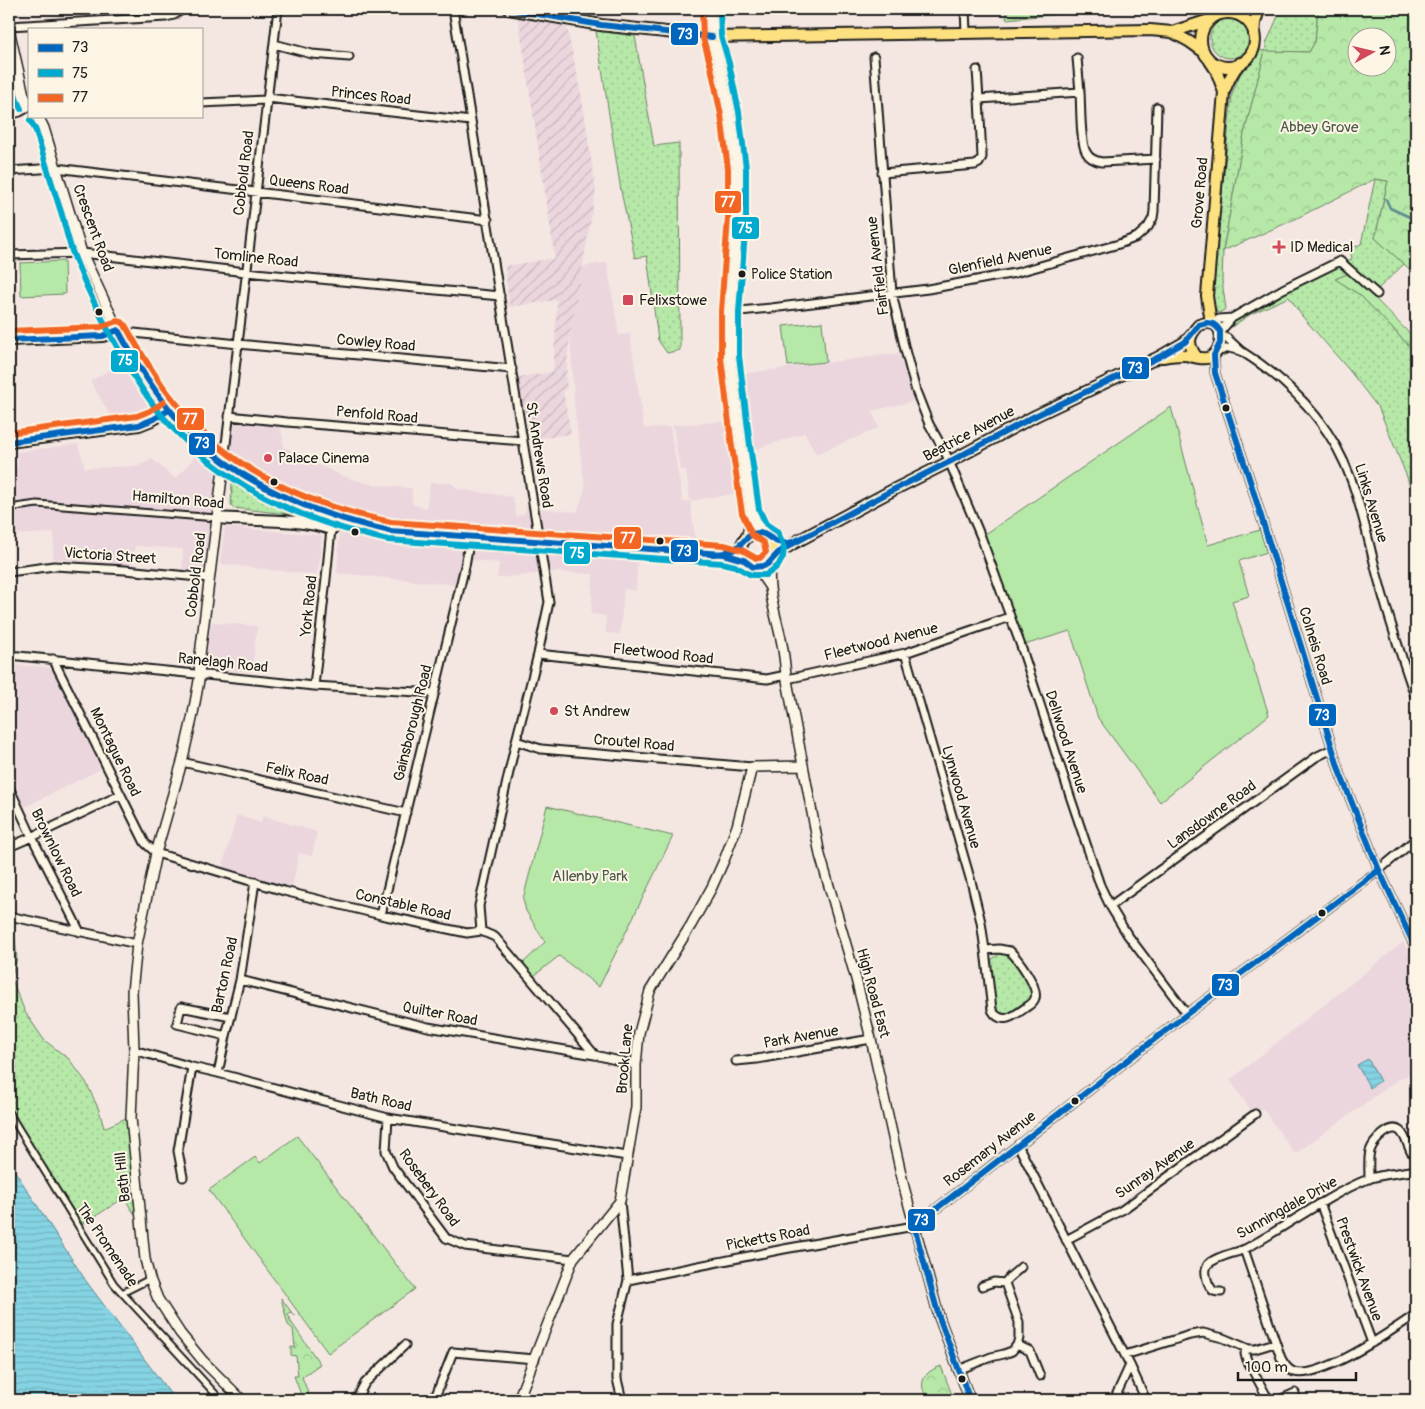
<svg xmlns="http://www.w3.org/2000/svg" width="1425" height="1409" font-family="Pangolin,sans-serif">
  <defs>
    <pattern id="industrial-furrows" width="10" height="10" patternUnits="userSpaceOnUse" patternTransform="scale(1.25)"><rect width="10" height="10" fill="#ebd6de"/><path d="M-1 1l2-2M0 10L10 0M9 11l2-2" fill="none" stroke="#c9b7be"/></pattern>
    <pattern id="grass-dots" width="8" height="8" patternUnits="userSpaceOnUse" patternTransform="scale(1.25)"><rect width="8" height="8" fill="#b6e8a8"/><path d="M2 2h.1M6 6h.1" fill="none" stroke="#9cc690" stroke-width="1.8" stroke-linecap="round"/></pattern>
    <pattern id="forest-crowns" width="20" height="18" patternUnits="userSpaceOnUse" patternTransform="scale(1.25)"><rect width="20" height="18" fill="#b6e8a8"/><path d="M2 6a3 3 0 1 1 6 0M12 15a3 3 0 1 1 6 0" fill="none" stroke="#9cc690"/></pattern>
    <pattern id="water-rules" width="6" height="5" patternUnits="userSpaceOnUse" patternTransform="scale(1.25)"><rect width="6" height="5" fill="#85d3e3"/><path d="M0 2.5h6" fill="none" stroke="#72b5c2"/></pattern>
  </defs>
  <rect width="100%" height="100%" fill="#f4e7e2"/>
  <filter id="ink" filterUnits="userSpaceOnUse"><feTurbulence type="fractalNoise" baseFrequency=".02" numOctaves="2"/><feDisplacementMap in="SourceGraphic" scale="10" xChannelSelector="R" yChannelSelector="G"/><feConvolveMatrix kernelMatrix="1 2 1 2 8 2 1 2 1" color-interpolation-filters="sRGB"/></filter>
  <g filter="url(#ink)">
    <!-- built -->
    <path fill="#ebd6de" d="M607,262L619,335L630,334L644,428L670,427L683,502L690,501L686,470H680L673,425L729,421L727,426L732,462L740,493L690,501L696,543H684L668,538H641L638,555L636,591L624,589L620,634L606,633V616L591,614L593,574L555,572L497,578L499,563L462,559L456,585L337,573L341,510L294,492L230,454L236,422L281,427L284,447L342,476L374,485L412,488V504L426,508L430,483H452L457,489L513,497L516,516L524,514L526,507L577,512L585,488L575,413L570,336L582,267Z
      M899,353L914,401L872,411L879,428L816,454L805,433L750,451L740,374Z
      M130,359L160,403L142,414L119,419L112,418L90,381Z
      M78,444L85,468L138,466L152,459L176,479L197,454L216,468L212,512L205,572L182,571L183,549L135,546L132,566L53,559L54,533L9,535V468L18,467L17,452Z
      M225,527L322,535L319,566L316,575L220,564Z
      M211,622L257,626L252,672L212,669L208,666L206,661Z
      M9,665L48,667L55,672L101,769L25,807L9,774Z
      M237,815L261,823L263,816L317,832L312,856L299,853L292,889L222,868Z
      M1403,942L1416,968V1070L1395,1082L1295,1154L1263,1109L1254,1115L1230,1080Z"/>
    <!-- industrial -->
    <path fill="url(#industrial-furrows)" d="M517,9H563L581,93L596,190L569,342L566,378L567,388L563,391L571,434L531,440L517,377L553,372L557,300L509,307L505,266L555,258Z"/>
    <!-- grass -->
    <path fill="url(#grass-dots)" stroke="#698262" d="M1281,9H1318L1315,42L1309,52H1265L1244,134L1223,251L1222,281L1226,309L1219,313L1212,308L1211,300L1232,94L1241,72L1259,50L1265,51L1266,44Z
      M1210 38a20 20 0 1 1 40 0a20 20 0 1 1-40 0Z
      M596,31L635,36L654,146L679,143L680,350L667,353L658,340L647,256L635,258L621,191Z
      M1375,179L1388,181L1375,238L1404,264L1378,289L1346,261L1352,259L1350,249L1361,244Z
      M1339,267L1350,273L1336,279L1360,295L1416,353V508L1407,477L1379,409L1349,370L1302,316L1289,297L1251,314L1230,328L1228,322L1328,269Z
      M235,481H238L279,505L307,514V516L233,508L231,504L232,483Z
      M9,919L13,920L17,959L11,977L25,1012L44,1040L69,1059L86,1082L99,1110L104,1128L128,1117L138,1219L124,1198L83,1224L42,1164L9,1110Z
      M1001,953L1010,955L1013,958L1032,987L1033,992L1031,1001C1018,1009 1009,1021 995,1010L990,966L992,959Z"/>
    <!-- forest -->
    <path fill="url(#forest-crowns)" stroke="#698262" fill-rule="evenodd" d="M1008,9H1116L1006,19Z
      M1318,9H1416V275L1375,238L1388,181L1375,179L1291,221L1223,251L1244,134L1265,51L1309,52L1315,42ZM1358,38H1388V68H1358Z
      M1350,273L1416,340V353L1360,295L1335,279Z
      M281,1298L295,1317L290,1312L287,1314L291,1319H289L320,1364L302,1377L311,1400H303L294,1376H298L296,1356L291,1355V1347L295,1348L293,1329L288,1325Z
      M941,1366L954,1400C948,1400 940,1402 934,1400C922,1397 919,1382 927,1374C931,1370 936,1368 941,1366Z"/>
    <!-- park -->
    <path fill="#b6e8a8" stroke="#698262" d="M64,261L65,294L21,296L20,263Z
      M822,322L826,362L788,366L783,326Z
      M1171,407L1208,545L1260,530L1267,552L1239,561L1249,596L1232,601L1269,715L1160,802L1098,718L1070,631L1021,646L981,537Z
      M547,806L673,836L599,987L559,956L530,979L519,967L545,942L526,911L523,899Z
      M297,1136L415,1289L328,1353L209,1190L255,1157L260,1163Z"/>
    <!-- water -->
    <path fill="url(#water-rules)" stroke="#5b8a93" d="M1368,1059L1380,1081L1370,1088L1357,1065Z
      M9,1162L86,1281L175,1400H9Z"/>
    <g fill="none" stroke-linecap="round" stroke-linejoin="round">
      <!-- stream -->
      <path stroke="#5b8a93" stroke-width="2.5" d="M1386,199L1390,208L1416,220"/>
      <!-- pedestrian casing -->
      <g stroke="#1c1c1c" stroke-width="9">
        <path id="pedestrian" d="M9,508L37,504L217,518
          M9,1113L114,1284L221,1400
          M122,1293L150,1279"/>
      </g>
      <!-- minor casing -->
      <g stroke="#1c1c1c" stroke-width="11">
        <path id="minor" d="M453,9L549,602L538,654L516,741L479,906L481,931
          M965,9L966,32
          M9,26L166,17L174,15L183,9
          M274,44L312,54L349,57
          M874,57L892,293L905,350L916,391L929,424L946,454L981,537L1021,646L1071,799L1100,885L1110,906L1127,934L1187,1014
          M977,70L979,99
          M1080,92C1081,106 1080,141 1086,152C1089,158 1095,161 1102,162L1156,159
          M267,98L471,121
          M201,103L267,100
          M9,115L20,112L29,107
          M9,171L56,168L488,220
          M882,173L975,165L979,163L982,157L979,99L1080,92L1077,58
          M9,255L82,253L246,272L500,296
          M730,312L771,308L928,289L1015,273L1119,244L1137,237L1148,227L1153,218L1154,211L1157,107
          M1232,318L1283,289L1340,261L1377,294
          M1213,324L1219,319L1232,318L1220,332
          M122,337L130,333H134L238,344L512,369
          M1241,351C1291,382 1331,424 1351,479C1363,511 1369,545 1378,578C1389,619 1402,659 1416,699
          M1217,352L1229,348L1241,351L1227,338L1221,336
          M1214,355L1215,373L1252,487L1340,773L1379,870L1416,949
          M229,416L287,422L523,441
          M224,461L278,9
          M9,572L54,566L125,570L209,578
          M905,653L972,885L981,922L985,950L999,949L1010,951C1018,959 1039,987 1035,998C1034,1003 1029,1005 1025,1008C1014,1016 1001,1026 992,1010L985,950
          M538,654L767,679L786,675
          M9,655L314,686L435,693
          M53,659L145,843L156,853L284,891L381,915L467,933L481,931L495,937L595,1055
          M787,679L905,653L1010,617
          M314,686L326,579L331,529
          M516,741L541,749L752,767
          M182,762L406,813
          M9,787L32,837L80,932
          M9,847L32,837L120,795
          M1110,906L1316,757L1332,749
          M381,915L465,566L470,537
          M9,916L137,944
          M240,980L428,1027L595,1055L636,1065
          M226,1036L177,1024L181,1007L231,1017
          M134,1050L192,1067L218,1073L388,1118L627,1156
          M736,1061L757,1059L871,1039
          M218,1073L226,1036L240,980L255,882
          M388,1118L386,1151L393,1167L446,1238L465,1246L573,1259
          M1018,1145L1130,1365L1146,1400
          M183,1177L178,1151L192,1067
          M1369,1179C1369,1170 1368,1159 1370,1151C1373,1142 1390,1123 1400,1131C1405,1135 1408,1146 1411,1152
          M620,1201L628,1280L617,1324V1379L622,1400
          M1320,1203L1372,1343
          M1066,1240L1122,1210L1255,1114
          M1244,1249L1281,1358C1284,1364 1288,1370 1294,1372C1321,1380 1393,1330 1416,1314
          M628,1280L784,1249L914,1226L1187,1014L1379,870L1416,839
          M982,1286L994,1282L1005,1283
          M1221,1292C1216,1292 1213,1292 1211,1288C1207,1283 1204,1271 1207,1266C1212,1257 1236,1253 1245,1249C1286,1227 1324,1197 1368,1179C1381,1174 1401,1173 1416,1170
          M1017,1345L1030,1351L1040,1376
          M1246,1348L1245,1354L1247,1360L1266,1395L1269,1398L1276,1400
          M1125,1355L1190,1335L1203,1333L1223,1338L1249,1349H1255L1275,1343
          M958,1370L991,1357L1004,1354L1012,1351L1017,1345L1019,1338V1322L1005,1283C1008,1276 1016,1273 1021,1267
          M356,1400L365,1383L405,1345
          M434,1400L453,1352L535,1359
          M1114,1400L1130,1365
          M1279,1400L1295,1393"/>
      </g>
      <!-- tertiary casing -->
      <g stroke="#1c1c1c" stroke-width="12">
        <path id="tertiary" d="M711,9L712,37L720,65L730,114L737,168V218L730,312V357L741,446L751,511L758,527L762,533
          M9,29L24,95L29,105
          M38,116L44,128L82,253L118,330
          M224,461L199,663L200,675L192,719L182,762L156,853L137,944L132,992L134,1050L131,1118L145,1259L150,1279L158,1299L180,1333L203,1361L242,1400
          M746,537C750,529 748,519 751,511
          M771,561C765,588 777,617 782,644C784,654 785,665 786,675L820,855L856,979L871,1039L904,1187L939,1317L970,1400
          M753,567L760,573L769,586
          M518,1400L573,1259L620,1201L636,1107V1065L639,1033L650,991L691,925L712,887L725,858L737,826L752,767L803,766"/>
      </g>
      <!-- secondary casing -->
      <g stroke="#1c1c1c" stroke-width="14">
        <path id="secondary" d="M217,518C252,521 298,518 331,529L336,526L339,519"/>
      </g>
      <!-- primary casing -->
      <g stroke="#1c1c1c" stroke-width="14">
        <path id="primary" d="M509,9L601,25L712,37L1150,30L1172,32L1190,42L1204,52
          M1201 40a27 27 0 1 1 54 0a27 27 0 1 1-54 0Z
          M1172,32L1209,20
          M1254,35L1255,23L1259,9
          M1210,61L1216,70L1224,92
          M1211,323L1207,296L1224,92C1228,81 1232,72 1240,63
          M9,340L103,336L118,330C133,358 149,384 169,409C222,476 308,517 390,531L723,554L744,560
          M1163,357C1169,356 1176,355 1183,355C1191,355 1202,361 1210,357C1225,351 1227,314 1199,325C1188,336 1187,345 1197,357
          M9,442L139,425L154,419L169,410
          M741 550a17 17 0 1 1 34 0a17 17 0 1 1-34 0Z
          M774,556L794,543L893,490L949,462L1035,416L1159,357L1185,342L1191,336"/>
      </g>
      <!-- pedestrian -->
      <use href="#pedestrian" stroke="#fcf5e5" stroke-width="5"/>
      <!-- minor -->
      <use href="#minor" stroke="#fcf5e5" stroke-width="7"/>
      <!-- tertiary -->
      <use href="#tertiary" stroke="#fcf5e5" stroke-width="9"/>
      <!-- secondary -->
      <use href="#secondary" stroke="#fcf5e5" stroke-width="10"/>
      <!-- primary -->
      <use href="#primary" stroke="#fde080" stroke-width="10"/>
      <!-- bus-1 casing -->
      <g stroke="#fcf5e5" stroke-width="10">
        <path id="bus-1" d="M509,9L601,25L712,37
          M9,340L103,336L118,330C138,367 161,403 190,433C245,487 316,515 390,531L723,554L744,560L753,567L764,566L769,563L778,553L794,543L893,490L949,462L1035,416L1159,357L1185,342L1199,325L1207,323L1213,324L1217,327L1220,331V343L1214,355L1215,373L1252,487L1340,773L1379,870L1416,949
          M9,442L139,425L154,419L169,410
          M709,554C718,554 728,554 736,548C744,543 748,533 758,533C764,532 768,537 772,539C784,547 795,542 806,536
          M970,1400L939,1317L914,1226L1187,1014L1379,870"/>
      </g>
      <!-- bus-2 casing -->
      <g stroke="#fcf5e5" stroke-width="10">
        <path id="bus-2" d="M9,67L16,98L21,109
          M30,120L36,131C44,159 53,187 62,215C65,227 68,239 72,251C82,278 95,305 108,330C124,360 141,391 163,417C223,486 300,521 388,540L722,563L735,566L751,575H766L778,566L783,557L784,548L778,532L766,524L759,509L750,445L739,356V312L746,218V168L739,112L729,63L721,36L720,9"/>
      </g>
      <!-- bus-3 casing -->
      <g stroke="#fcf5e5" stroke-width="10">
        <path id="bus-3" d="M9,331L101,327L117,321L122,322L125,325C140,352 155,378 175,402C230,471 307,505 391,522L724,545L742,550L756,558H760L766,552L764,543L752,535L742,513L732,447L721,358V311L728,218V169L721,115L711,67L703,38L702,9
          M9,433L137,416L150,411L164,402"/>
      </g>
      <!-- bus-1 -->
      <use href="#bus-1" stroke="#0065bd" stroke-width="6"/>
      <!-- bus-2 -->
      <use href="#bus-2" stroke="#00a9ce" stroke-width="6"/>
      <!-- bus-3 -->
      <use href="#bus-3" stroke="#f26522" stroke-width="6"/>
    </g>
  </g>
  <!-- markers -->
  <g fill="#d1495b" stroke="#fcf5e5" stroke-width="2">
    <path d="M1276.5 239.5h5v5h5v5h-5v5h-5v-5h-5v-5h5z"/>
    <rect x="622" y="294" width="12" height="12" rx="2.5"/>
    <circle cx="268" cy="458" r="5"/>
    <circle cx="554" cy="711" r="5"/>
  </g>
  <g fill="#1c1c1c" stroke="#fcf5e5" stroke-width="2">
    <circle cx="742" cy="274" r="4.5"/>
    <circle cx="99" cy="312" r="4.5"/>
    <circle cx="1226" cy="408" r="4.5"/>
    <circle cx="274" cy="482" r="4.5"/>
    <circle cx="355" cy="532" r="4.5"/>
    <circle cx="660" cy="541" r="4.5"/>
    <circle cx="1322" cy="913" r="4.5"/>
    <circle cx="1075" cy="1101" r="4.5"/>
    <circle cx="962" cy="1379" r="4.5"/>
  </g>
  <g text-anchor="middle" dominant-baseline="central" stroke-width="4" stroke-linejoin="round" paint-order="stroke">
    <!-- bus labels -->
    <g font-size="14" fill="#1c1c1c" stroke="#fcf5e5" text-anchor="start">
      <text x="751" y="274">Police Station</text>
    </g>
    <!-- street labels -->
    <g font-size="15" fill="#1c1c1c" stroke="#fcf5e5">
      <text transform="translate(371 96) rotate(6)">Princes Road</text>
      <text transform="translate(244 173) rotate(-83)">Cobbold Road</text>
      <text transform="translate(309 185) rotate(7)">Queens Road</text>
      <text transform="translate(1200 193) rotate(-85)">Grove Road</text>
      <text transform="translate(93 228) rotate(70)">Crescent Road</text>
      <text transform="translate(256 258) rotate(6)">Tomline Road</text>
      <text transform="translate(1000 260) rotate(-12)">Glenfield Avenue</text>
      <text transform="translate(878 266) rotate(-97)">Fairfield Avenue</text>
      <text transform="translate(376 343) rotate(5)">Cowley Road</text>
      <text transform="translate(377 415) rotate(5)">Penfold Road</text>
      <text transform="translate(969 434) rotate(-28)">Beatrice Avenue</text>
      <text transform="translate(539 455) rotate(81)">St Andrews Road</text>
      <text transform="translate(178 500) rotate(5)">Hamilton Road</text>
      <text transform="translate(1371 503) rotate(73)">Links Avenue</text>
      <text transform="translate(110 556) rotate(4)">Victoria Street</text>
      <text transform="translate(196 575) rotate(-83)">Cobbold Road</text>
      <text transform="translate(309 606) rotate(-84)">York Road</text>
      <text transform="translate(881 642) rotate(-14)">Fleetwood Avenue</text>
      <text transform="translate(1315 646) rotate(73)">Colneis Road</text>
      <text transform="translate(663 654) rotate(6)">Fleetwood Road</text>
      <text transform="translate(223 663) rotate(6)">Ranelagh Road</text>
      <text transform="translate(413 723) rotate(-76)">Gainsborough Road</text>
      <text transform="translate(1066 742) rotate(72)">Dellwood Avenue</text>
      <text transform="translate(634 743) rotate(5)">Croutel Road</text>
      <text transform="translate(115 752) rotate(64)">Montague Road</text>
      <text transform="translate(297 774) rotate(12)">Felix Road</text>
      <text transform="translate(961 797) rotate(74)">Lynwood Avenue</text>
      <text transform="translate(1212 815) rotate(-36)">Lansdowne Road</text>
      <text transform="translate(56 853) rotate(64)">Brownlow Road</text>
      <text transform="translate(403 905) rotate(13)">Constable Road</text>
      <text transform="translate(225 975) rotate(-78)">Barton Road</text>
      <text transform="translate(873 993) rotate(75)">High Road East</text>
      <text transform="translate(440 1014) rotate(11)">Quilter Road</text>
      <text transform="translate(801 1037) rotate(-10)">Park Avenue</text>
      <text transform="translate(625 1059) rotate(-85)">Brook Lane</text>
      <text transform="translate(381 1100) rotate(13)">Bath Road</text>
      <text transform="translate(990 1149) rotate(-38)">Rosemary Avenue</text>
      <text transform="translate(1155 1169) rotate(-35)">Sunray Avenue</text>
      <text transform="translate(123 1177) rotate(-96)">Bath Hill</text>
      <text transform="translate(429 1188) rotate(54)">Rosebery Road</text>
      <text transform="translate(1287 1208) rotate(-29)">Sunningdale Drive</text>
      <text transform="translate(768 1238) rotate(-11)">Picketts Road</text>
      <text transform="translate(107 1245) rotate(56)">The Promenade</text>
      <text transform="translate(1359 1269) rotate(70)">Prestwick Avenue</text>
    </g>
    <!-- park labels -->
    <g font-size="15" fill="#4a5946" stroke="#fcf5e5">
      <text x="1319" y="127">Abbey Grove</text>
      <text x="590" y="876">Allenby Park</text>
    </g>
    <!-- poi labels -->
    <g font-size="15" fill="#1c1c1c" stroke="#fcf5e5" text-anchor="start">
      <text x="1290" y="247">ID Medical</text>
      <text x="639" y="300">Felixstowe</text>
      <text x="278" y="458">Palace Cinema</text>
      <text x="564" y="711">St Andrew</text>
    </g>
  </g>
  <g stroke="#fcf5e5" stroke-width="2">
    <rect x="670" y="22" width="29" height="24" rx="5" fill="#0065bd"/>
    <rect x="714" y="190" width="28" height="24" rx="5" fill="#f26522"/>
    <rect x="731" y="216" width="29" height="24" rx="5" fill="#00a9ce"/>
    <rect x="110" y="349" width="29" height="24" rx="5" fill="#00a9ce"/>
    <rect x="1121" y="356" width="29" height="24" rx="5" fill="#0065bd"/>
    <rect x="176" y="407" width="29" height="24" rx="5" fill="#f26522"/>
    <rect x="188" y="432" width="28" height="24" rx="5" fill="#0065bd"/>
    <rect x="613" y="526" width="29" height="24" rx="5" fill="#f26522"/>
    <rect x="670" y="539" width="29" height="24" rx="5" fill="#0065bd"/>
    <rect x="563" y="541" width="28" height="24" rx="5" fill="#00a9ce"/>
    <rect x="1308" y="703" width="29" height="24" rx="5" fill="#0065bd"/>
    <rect x="1211" y="973" width="29" height="24" rx="5" fill="#0065bd"/>
    <rect x="907" y="1208" width="29" height="24" rx="5" fill="#0065bd"/>
  </g>
  <g font-size="14" text-anchor="middle" font-weight="bold" fill="#fff">
    <text x="685" y="39">73</text>
    <text x="728" y="207">77</text>
    <text x="745" y="233">75</text>
    <text x="125" y="365">75</text>
    <text x="1135" y="373">73</text>
    <text x="190" y="424">77</text>
    <text x="202" y="448">73</text>
    <text x="628" y="543">77</text>
    <text x="684" y="556">73</text>
    <text x="577" y="558">75</text>
    <text x="1322" y="720">73</text>
    <text x="1225" y="990">73</text>
    <text x="921" y="1225">73</text>
  </g>
  <!-- margin -->
  <rect width="1425" height="1409" fill="none" stroke="#fcf5e5" stroke-width="30"/>
  <rect x="15" y="15" width="1395" height="1379" fill="none" stroke="#1c1c1c" stroke-width="2" filter="url(#ink)"/>
  <!-- legend -->
  <rect x="28" y="28" width="175" height="90" fill="#fcf5e5" stroke="#a29e95"/>
  <rect x="38" y="44" width="25" height="8" fill="#0065bd" stroke="#a29e95"/>
  <text x="72" y="52" font-size="15" fill="#1c1c1c">73</text>
  <rect x="38" y="69" width="25" height="8" fill="#00a9ce" stroke="#a29e95"/>
  <text x="72" y="78" font-size="15" fill="#1c1c1c">75</text>
  <rect x="38" y="94" width="25" height="8" fill="#f26522" stroke="#a29e95"/>
  <text x="72" y="102" font-size="15" fill="#1c1c1c">77</text>
  <!-- north arrow -->
  <g transform="translate(1372 52) rotate(82)"><circle r="24" fill="#fcf5e5" stroke="#a29e95"/>
  <path d="M0-4L9 19L0 12L-9 19Z" fill="#d1495b"/>
  <text y="-8" font-size="14" font-weight="bold" text-anchor="middle" fill="#1c1c1c">N</text>
  </g>
  <!-- scale -->
  <path d="M1238 1372v8h118v-8" fill="none" stroke="#1c1c1c" stroke-width="2.5"/>
  <text x="1245" y="1372" font-size="15" fill="#1c1c1c" stroke="#fcf5e5" stroke-width="4" paint-order="stroke">100 m</text>
</svg>
